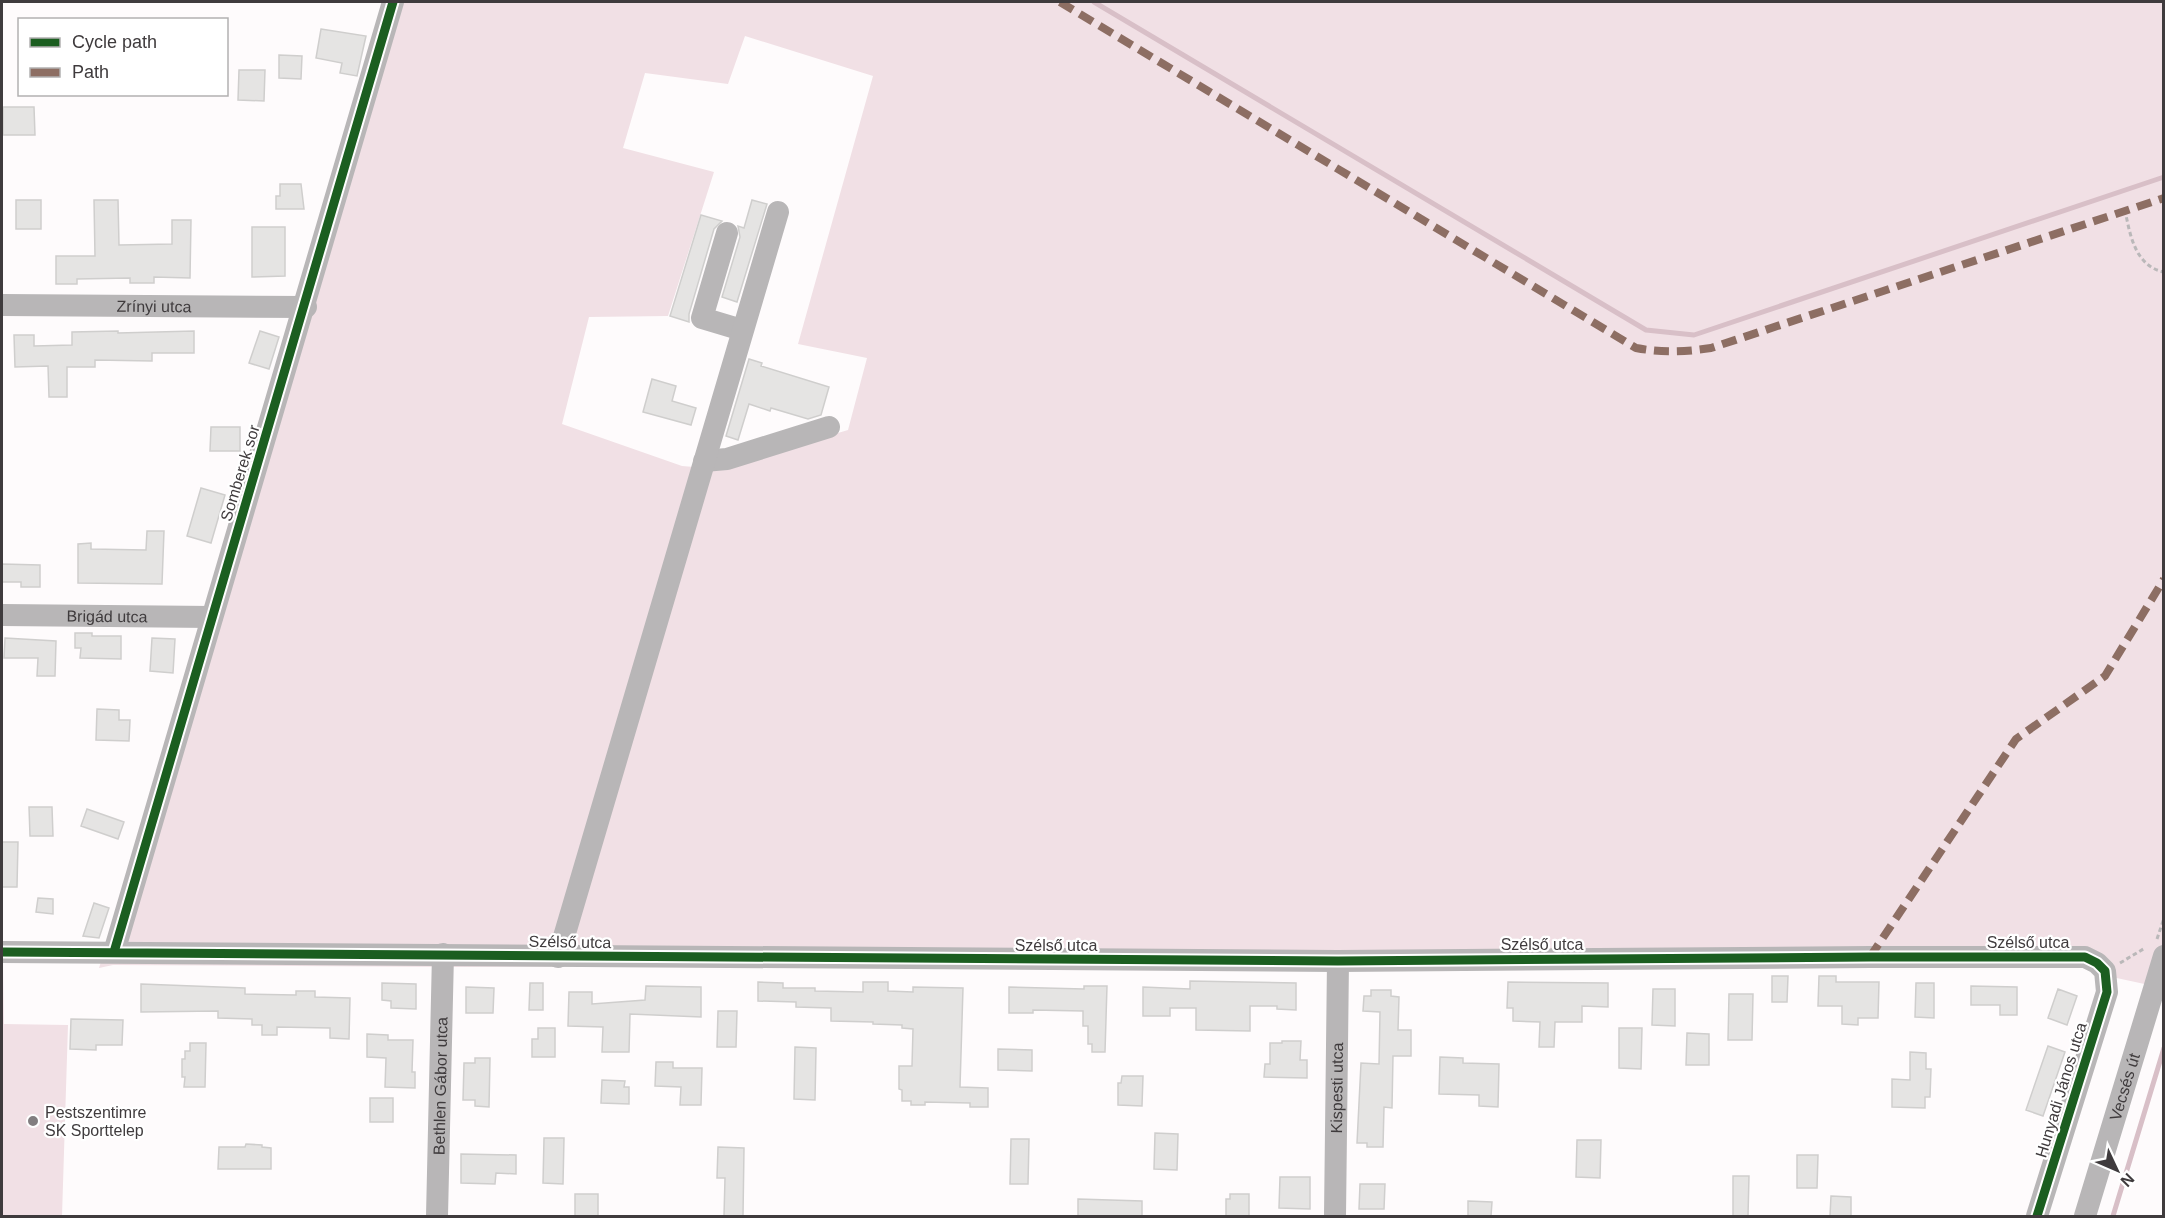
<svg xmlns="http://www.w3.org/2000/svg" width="2165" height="1218" font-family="Arial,sans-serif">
  <rect width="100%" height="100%" fill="#fefbfc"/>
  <!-- green -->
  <path fill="#f1e0e5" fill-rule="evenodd" d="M383,2H2163V988L2098,974L2092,968L877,965L452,967L113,965L99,968L162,773ZM745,36L873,76L798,344L867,358L848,430L718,469L682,466L562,424L589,317L668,316L714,172L623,148L645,73L728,84Z
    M2,966H3L4,1024L68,1025L62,1216H2Z"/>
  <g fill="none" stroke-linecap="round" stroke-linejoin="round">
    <!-- stream -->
    <path stroke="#d8bfc7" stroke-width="5" d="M1094,2L1646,330L1694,335L2164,177
      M2113,1216L2164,1048"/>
  </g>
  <!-- building -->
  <path fill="#e5e4e3" stroke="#cfcecd" stroke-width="1.5" d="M321,29L366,36L357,76L340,73L342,63L316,58Z
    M279,55L302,56L301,79L279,78Z
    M239,70H265L264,101L238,100Z
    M3,107H34L35,135H3Z
    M280,184H301L304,209H276V196H280Z
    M16,200H41V229H16Z
    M94,200H118L119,245L172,244V220H191L190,278L154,277V283H130V278L77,279V284H56V256H95Z
    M752,200L767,204L737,302L722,297L740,237L738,226L744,228Z
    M701,215L722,221L714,229L689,314V322L670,316Z
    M252,227H285V276L252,277Z
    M118,331V333L194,331V353H152V361L95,360V367H67V397H49L48,366L15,367L14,335H34V346L72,345V332Z
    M260,331L279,337L269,369L249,363Z
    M749,359L762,363L761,366L829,387L821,415L808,419L771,408L770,411L749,404L738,440L726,436Z
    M652,379L676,386L672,401L696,408L691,425L643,412Z
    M211,427H240V451H210Z
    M201,488L225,495L211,543L187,536Z
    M147,531H164L162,584L78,583V544L91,543V549L146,550Z
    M2,564L40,565V587H21V582H2Z
    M75,633H92V636H121V659L80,658L81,648H75Z
    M5,638L56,641L55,676H37L38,658H4Z
    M152,638L175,639L173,673L150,671Z
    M97,709L119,710V720H130L129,741L96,740Z
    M29,807H52L53,836H30Z
    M87,809L124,822L118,839L81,826Z
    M2,842H18L17,887H2Z
    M38,898L53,899V914L36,912Z
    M94,903L109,908L99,938L83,936Z
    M1772,976H1788L1787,1002H1772Z
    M1819,976H1836V982H1879L1878,1018H1858V1025L1842,1024V1006H1818Z
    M1190,981L1296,983V1010L1277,1009V1006H1250V1031L1196,1030V1008H1170V1016H1143V987L1190,989Z
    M758,982L783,983V988H815V991L863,992V982H888V991L913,992V987L963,988L960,1087L988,1088V1107H970V1103L925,1102V1105H911V1101H902V1090L899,1089V1066H912L913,1029L902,1028V1025L873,1024V1022L831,1021V1008L796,1007V1002L758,1001Z
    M1508,982L1608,983V1007L1582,1006V1022H1555L1554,1047H1539L1540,1022L1513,1021V1008H1507Z
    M382,983L416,984V1009L391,1008V1001L382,1000Z
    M530,983H543V1010H529Z
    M1916,983H1934V1018L1915,1017Z
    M141,984L245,988V994L296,995V991H315V997L350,998L349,1039L330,1038V1028L277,1027V1035H262V1025H252V1019L218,1018V1011L141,1012Z
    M646,986L701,987V1017L630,1014L629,1052H602L603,1027L568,1026L569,992H592V1004L645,1000Z
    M1084,986H1107L1105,1052H1092V1044H1088V1026H1083V1011L1033,1010V1013H1009V987L1084,989Z
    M1971,986L2017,987V1015H2000V1005H1971Z
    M466,987L494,988L493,1013H466Z
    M1653,989H1675V1026L1652,1025Z
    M2058,989L2077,996L2067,1025L2048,1018Z
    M1371,990H1391V996L1399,997L1398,1030H1411V1056H1393L1392,1108L1384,1107L1383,1147H1367V1143H1357L1361,1063L1379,1064L1380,1012L1363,1011L1364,996H1371Z
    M1729,994H1753L1752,1040H1728Z
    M718,1011H737L736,1047H717Z
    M71,1019L123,1020L122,1045H96V1050L70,1049Z
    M538,1028H555V1057H532V1039H538Z
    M1619,1028H1642L1641,1069L1619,1068Z
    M1687,1033L1709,1034V1065H1686Z
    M367,1034L388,1035V1040H413L412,1072H415V1088L385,1087L386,1058L367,1057Z
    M1282,1041H1301L1300,1060H1307V1078L1264,1077L1265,1064H1270V1043H1282Z
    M190,1043H206L205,1087H184L185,1077H182V1059H185V1051H190Z
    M2048,1046L2065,1052L2043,1116L2026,1110Z
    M795,1047L816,1048L815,1100L794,1099Z
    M998,1049L1032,1050V1071L998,1070Z
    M1910,1052L1926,1053V1069H1931L1930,1097H1925V1108L1892,1107V1079L1910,1080Z
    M1440,1057L1463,1058V1063L1499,1064L1498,1107L1479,1106V1095L1439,1094Z
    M475,1058H490L489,1107L475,1106V1100H463L464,1063H475Z
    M656,1062H673V1068H702L701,1105H680L681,1087L655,1086Z
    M1122,1076H1143L1142,1106L1118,1105V1083H1121Z
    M602,1080L625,1081L624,1087H629V1104L601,1103Z
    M370,1098H393V1122H370Z
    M1155,1133L1178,1134L1177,1170L1154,1169Z
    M544,1138H564L563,1184L543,1183Z
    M1011,1139H1029L1028,1184H1010Z
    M1577,1140H1601L1600,1178L1576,1177Z
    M246,1144L262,1145V1147L271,1148V1169H218L219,1147H245Z
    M718,1147L744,1148L743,1216H724L725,1178H717Z
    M461,1154L516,1155V1174L496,1173L495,1184L461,1183Z
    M1797,1155H1818L1817,1188H1797Z
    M1733,1176H1749L1748,1216H1733Z
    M1280,1177H1310V1209L1279,1208Z
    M1360,1184H1385L1384,1209H1359Z
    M575,1194H598V1216H575Z
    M1230,1194H1249V1216H1226V1199H1230Z
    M1831,1196L1851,1197V1216H1830Z
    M1078,1199L1142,1201V1216H1078Z
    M1468,1201L1492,1202L1491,1216H1468Z"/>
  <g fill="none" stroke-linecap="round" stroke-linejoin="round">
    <!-- path -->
    <path stroke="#bab8b9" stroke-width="3" stroke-dasharray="4.5 3" stroke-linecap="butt" d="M2125,210C2130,235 2135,266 2164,272
      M2157,939L2164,918
      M2120,963L2145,948"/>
    <!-- minor -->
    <g stroke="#b8b6b7" stroke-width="22">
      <path d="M727,233L702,318L742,330"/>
      <path id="s1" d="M2,305L306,307"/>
      <path d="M704,461L727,459L829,427"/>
      <path id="s2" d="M2,615L212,617"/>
      <path d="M2,952L1338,961L1870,957H2085L2097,963L2105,971L2107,992L2037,1216"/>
      <path d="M114,952C207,635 302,319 393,2"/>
      <path d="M558,957L778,212"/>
      <path id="s3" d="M437,1216L443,954"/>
      <path id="s4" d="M1335,1216L1338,961"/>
      <path id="s5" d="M2085,1216L2164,956"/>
    </g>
    <!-- quiet -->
    <path stroke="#8d6e63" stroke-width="8" stroke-dasharray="15 8" stroke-linecap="butt" d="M1060,2L1636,348C1663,353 1685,352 1711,348L2164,198
      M1870,957L2016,739L2105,676L2164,579"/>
    <!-- cycleway casing -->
    <g stroke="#fff" stroke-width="13">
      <path id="cycleway" d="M2,952L1338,961L1870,957H2085L2097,963L2105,971L2107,992L2037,1216
        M114,952C207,635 302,319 393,2"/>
    </g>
    <!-- cycleway -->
    <use href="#cycleway" stroke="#1b5e20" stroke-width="9"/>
  </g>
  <!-- markers -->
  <circle fill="#827e80" stroke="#fff" stroke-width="2" cx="33" cy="1121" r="6"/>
  <g text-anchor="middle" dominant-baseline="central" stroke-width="4.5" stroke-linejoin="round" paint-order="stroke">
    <!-- street labels -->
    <g font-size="16" fill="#3f3b3d" stroke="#fff">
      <text stroke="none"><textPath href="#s1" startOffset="152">Zrínyi utca</textPath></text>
      <text transform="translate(240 473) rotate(-73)">Somberek sor</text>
      <text stroke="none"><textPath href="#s2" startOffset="105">Brigád utca</textPath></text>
      <text transform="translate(570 942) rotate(1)">Szélső utca</text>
      <text x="2028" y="942">Szélső utca</text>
      <text x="1542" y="944">Szélső utca</text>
      <text x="1056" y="945">Szélső utca</text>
      <text stroke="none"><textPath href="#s3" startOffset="130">Bethlen Gábor utca</textPath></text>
      <text stroke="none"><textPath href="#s5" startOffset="135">Vecsés út</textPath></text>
      <text stroke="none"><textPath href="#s4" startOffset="128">Kispesti utca</textPath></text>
      <text transform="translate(2061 1090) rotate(-73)">Hunyadi János utca</text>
    </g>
    <!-- poi labels -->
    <g font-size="16" fill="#3f3b3d" stroke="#fff" text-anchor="start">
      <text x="45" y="1112">Pestszentimre<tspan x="45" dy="18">SK Sporttelep</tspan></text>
    </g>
  </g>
  <!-- border -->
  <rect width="2165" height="1218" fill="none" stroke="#3f3b3d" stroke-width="6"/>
  <!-- legend -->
  <rect x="18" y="18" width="210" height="78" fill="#ffffff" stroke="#b2b1b1" stroke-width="1.5"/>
  <rect x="30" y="38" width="30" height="9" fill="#1b5e20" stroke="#b2b1b1" stroke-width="1.5"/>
  <text x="72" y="48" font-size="18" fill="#3f3b3d">Cycle path</text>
  <rect x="30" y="68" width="30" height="9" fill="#8d6e63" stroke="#b2b1b1" stroke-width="1.5"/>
  <text x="72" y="78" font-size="18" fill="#3f3b3d">Path</text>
  <!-- north arrow -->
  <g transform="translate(2117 1170) rotate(134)" stroke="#ffffff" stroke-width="4.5" paint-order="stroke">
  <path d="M0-4.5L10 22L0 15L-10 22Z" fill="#3f3b3d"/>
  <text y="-9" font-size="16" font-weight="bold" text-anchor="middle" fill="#3f3b3d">N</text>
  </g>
</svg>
